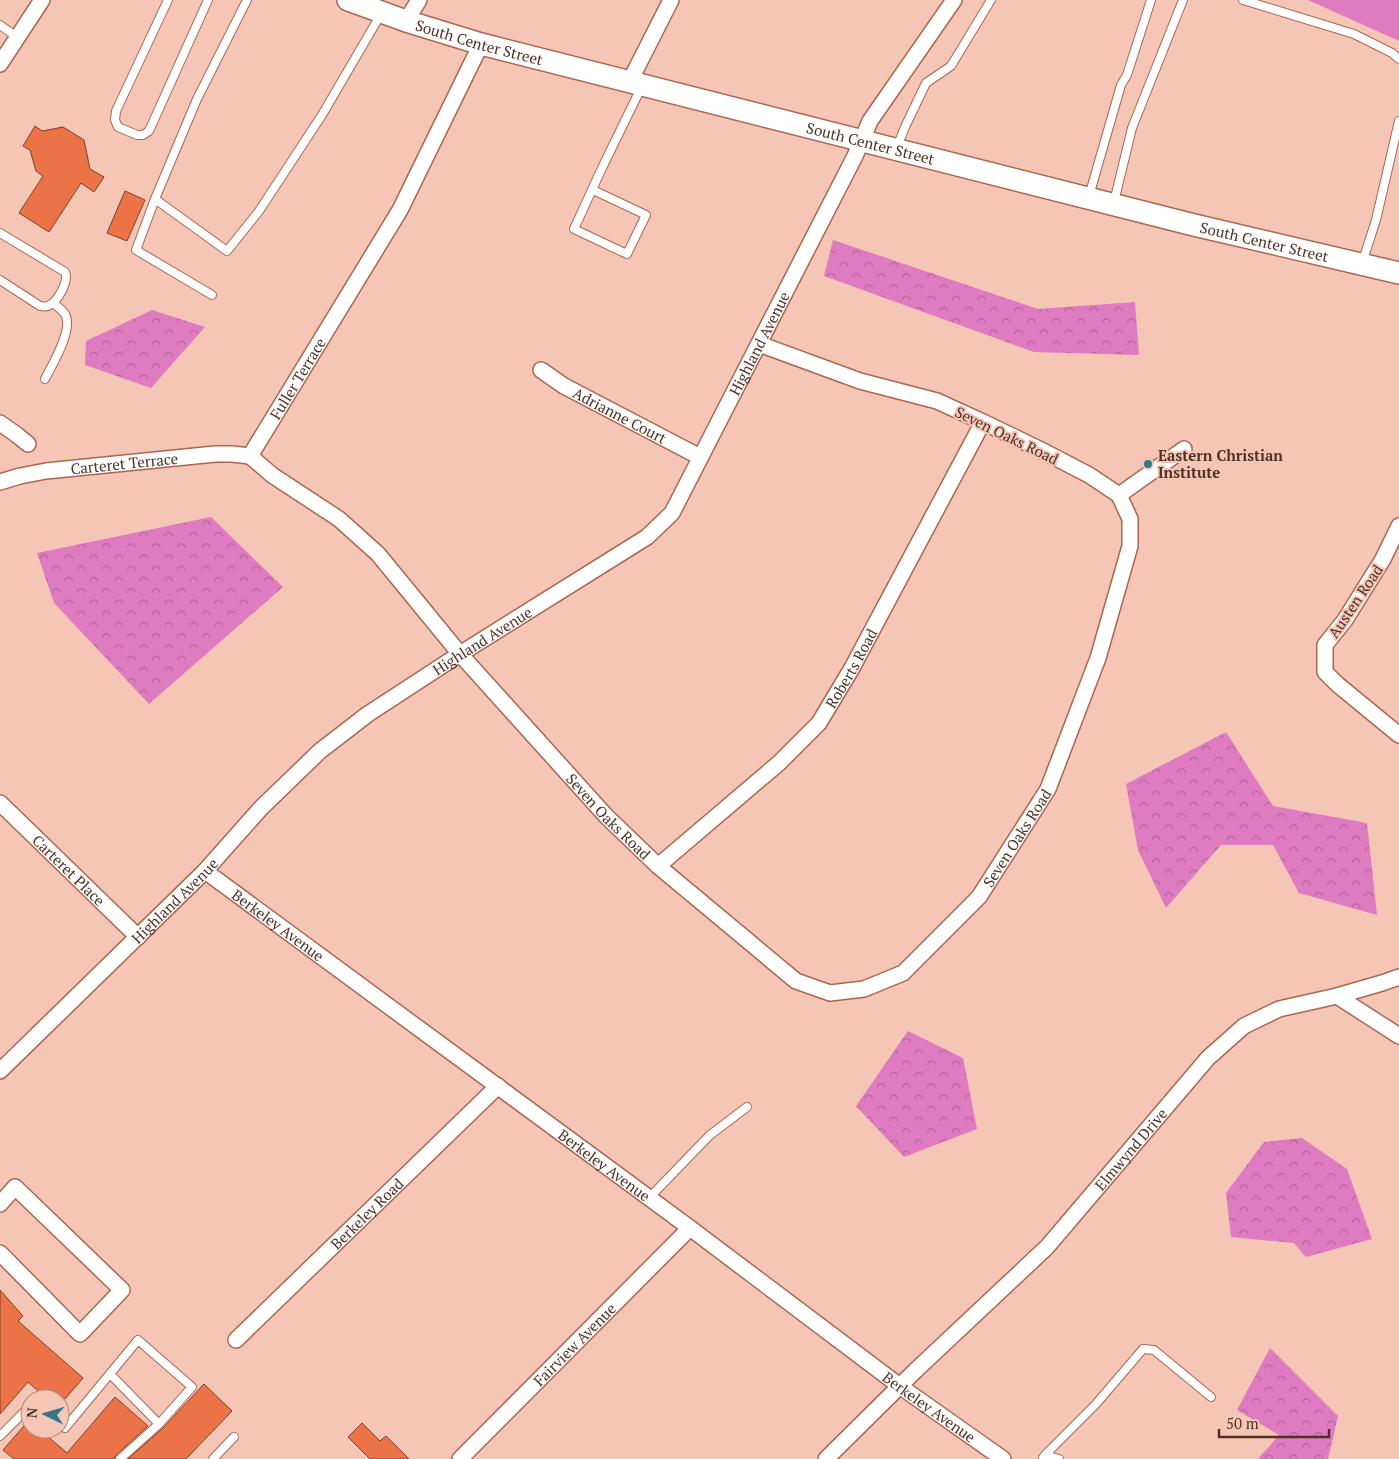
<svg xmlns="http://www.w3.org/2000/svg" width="1399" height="1459" font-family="'PT Serif',serif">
  <defs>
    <pattern id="forest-crowns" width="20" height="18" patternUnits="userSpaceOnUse" patternTransform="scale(1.25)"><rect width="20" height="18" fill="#df7bc0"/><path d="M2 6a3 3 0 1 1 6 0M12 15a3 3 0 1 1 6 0" fill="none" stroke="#b7659c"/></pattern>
  </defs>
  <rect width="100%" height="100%" fill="#f5c5b5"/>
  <!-- forest -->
  <path fill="url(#forest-crowns)" d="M833,240L1038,309L1135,302L1139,355L1034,352L824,276Z
    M152,310L205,327L151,388L85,365L86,341Z
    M211,517L283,587L149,704L54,603L37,553Z
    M1226,732L1273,806L1367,823L1377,915L1299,893L1273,845H1221L1166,908L1138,850L1126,784Z
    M908,1031L963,1058L977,1129L904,1157L856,1106Z
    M1302,1138L1347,1169L1372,1239L1306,1257L1294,1243L1231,1237L1226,1193L1264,1142Z
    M1270,1348L1338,1416L1328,1459H1258L1279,1435L1237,1410Z"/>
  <!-- green -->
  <path fill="#df7bc0" d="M1308,0H1399V41Z"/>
  <!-- building -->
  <path fill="#ec7347" stroke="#803e27" d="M35,126L42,131L63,127L84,140L90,169L104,177L94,192L81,183L49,232L19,213L43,176L36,171L30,150L23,146Z
    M125,191L145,200L127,241L107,233Z
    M0,1290L23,1316L18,1321L83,1378L65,1399H47L28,1382L0,1414Z
    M204,1384L232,1411L186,1459H128L163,1428Z
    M115,1397L148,1426L116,1455L114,1459H14L3,1450L30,1419V1429H39L67,1453Z
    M362,1423L380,1441L386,1436L409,1459H370L348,1437Z"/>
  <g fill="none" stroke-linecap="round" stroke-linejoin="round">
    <!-- service casing -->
    <g stroke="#ad664e" stroke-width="10">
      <path id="service" d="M168,0L116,111L115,120L118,127L137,135H143L149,131L208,0
        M247,0L197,99L155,199L227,251L259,211L322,115L381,14
        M1243,0L1354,34L1392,53L1399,59
        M0,25L17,37
        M897,147L905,127L926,83L951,66L991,0
        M593,190L646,215L627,254L574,229L602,168L642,86
        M1089,196L1121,85L1127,75L1151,0
        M155,199L136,250L212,295
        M1114,202L1132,128L1183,0
        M0,233L65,272C69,281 58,302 48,306C46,307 43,306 40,306L0,280
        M1362,263L1376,220L1399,121
        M45,379C52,365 74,329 65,314C62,310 57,306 53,303
        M649,1198L710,1135L747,1107
        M60,1424L65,1428L138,1340L192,1387L159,1424L110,1374
        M0,1436L30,1406
        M1045,1455L1096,1404L1143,1349L1154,1350L1211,1397
        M1043,1458L1045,1455L1059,1459
        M120,1459L159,1424
        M213,1459L234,1437"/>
    </g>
    <!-- minor casing -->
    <g stroke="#ad664e" stroke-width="18">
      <g id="minor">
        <path d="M406,21L419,0"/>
        <path d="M0,64L42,0"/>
        <path d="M630,81L671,0"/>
        <path id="s1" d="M541,370L564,386L700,457"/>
        <path d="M0,423L17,435L28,444"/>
        <path id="s2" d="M250,456L272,475L339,519L378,554L460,654L606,816L658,866L796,981L830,993L864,989L903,973L979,897L1048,789L1098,658L1130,546V519L1119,495L1089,475L1041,450L983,422L937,401L860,381L759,344"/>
        <path id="s3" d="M250,456L400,210L481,44"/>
        <path id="s4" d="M0,482L20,476L46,471L215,454H232L250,456"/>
        <path d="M1119,495L1184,449"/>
        <path d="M1399,526L1383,559L1345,620L1325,645V672L1337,684L1399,735"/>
        <path id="s5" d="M0,803L138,937"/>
        <path id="s6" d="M658,866L779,763L819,723L852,668L983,422"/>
        <path id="s7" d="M205,871L690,1228L901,1387L1003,1459"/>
        <path d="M1337,996L1399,1036"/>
        <path id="s8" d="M0,1071L205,871L261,808L320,751L368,714L460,654L647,537L672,513L855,156L870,121L954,0"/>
        <path d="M0,1204L15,1187L122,1290L80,1334L0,1253"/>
        <path id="s9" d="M236,1340L498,1086"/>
        <path id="s10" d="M460,1459L690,1228"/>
        <path id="s11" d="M826,1459L915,1371L1047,1247L1208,1058L1244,1026L1279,1009L1337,996L1382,983L1399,977"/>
      </g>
    </g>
    <!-- secondary casing -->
    <g stroke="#ad664e" stroke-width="24">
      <g id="secondary">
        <path id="s12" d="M348,0L406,21L481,44L1194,225L1399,273"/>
      </g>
    </g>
    <!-- service -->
    <use href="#service" stroke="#fff" stroke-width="8"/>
    <!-- minor -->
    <use href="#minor" stroke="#fff" stroke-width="15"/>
    <!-- secondary -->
    <use href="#secondary" stroke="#fff" stroke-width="21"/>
  </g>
  <!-- markers -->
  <circle fill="#357689" stroke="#f5c5b5" stroke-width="2" cx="1148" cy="464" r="5"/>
  <g text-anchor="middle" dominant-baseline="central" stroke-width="4" stroke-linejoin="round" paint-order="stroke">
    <!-- street labels -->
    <g font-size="15" fill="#513227" stroke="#f5c5b5">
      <text stroke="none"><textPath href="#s12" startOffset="138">South Center Street</textPath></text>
      <text stroke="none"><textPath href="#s12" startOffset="542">South Center Street</textPath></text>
      <text stroke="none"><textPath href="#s12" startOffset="948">South Center Street</textPath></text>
      <text stroke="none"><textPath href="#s8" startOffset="1069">Highland Avenue</textPath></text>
      <text stroke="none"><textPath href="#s3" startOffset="91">Fuller Terrace</textPath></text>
      <text stroke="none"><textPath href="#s1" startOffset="91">Adrianne Court</textPath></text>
      <text transform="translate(1007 435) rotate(26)">Seven Oaks Road</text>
      <text stroke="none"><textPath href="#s4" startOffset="126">Carteret Terrace</textPath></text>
      <text transform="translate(1355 601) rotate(-56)">Austen Road</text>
      <text stroke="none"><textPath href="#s8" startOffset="649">Highland Avenue</textPath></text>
      <text stroke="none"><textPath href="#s6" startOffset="279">Roberts Road</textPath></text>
      <text stroke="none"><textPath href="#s2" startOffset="511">Seven Oaks Road</textPath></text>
      <text stroke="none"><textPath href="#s2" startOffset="1051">Seven Oaks Road</textPath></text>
      <text stroke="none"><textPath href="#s5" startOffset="96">Carteret Place</textPath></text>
      <text stroke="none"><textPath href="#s8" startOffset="244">Highland Avenue</textPath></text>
      <text stroke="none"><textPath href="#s7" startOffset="91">Berkeley Avenue</textPath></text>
      <text stroke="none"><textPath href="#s11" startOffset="435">Elmwynd Drive</textPath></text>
      <text stroke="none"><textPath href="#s7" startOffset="496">Berkeley Avenue</textPath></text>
      <text stroke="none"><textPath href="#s9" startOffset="182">Berkeley Road</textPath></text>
      <text stroke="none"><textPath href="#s10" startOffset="162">Fairview Avenue</textPath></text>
      <text stroke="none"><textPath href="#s7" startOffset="901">Berkeley Avenue</textPath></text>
    </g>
    <!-- poi labels -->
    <g font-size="15" font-weight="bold" fill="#513227" stroke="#f5c5b5" text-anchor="start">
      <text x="1158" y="455">Eastern Christian<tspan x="1158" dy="17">Institute</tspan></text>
    </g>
  </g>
  <!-- north arrow -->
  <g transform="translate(45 1414) rotate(275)"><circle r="24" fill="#f5c5b5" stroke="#b38a7c"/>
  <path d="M0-4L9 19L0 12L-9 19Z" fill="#357689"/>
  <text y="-8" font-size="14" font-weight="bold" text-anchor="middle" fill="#513227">N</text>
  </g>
  <!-- scale -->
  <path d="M1219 1429v8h110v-8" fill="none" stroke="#513227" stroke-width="2.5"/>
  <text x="1226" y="1429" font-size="15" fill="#513227" stroke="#f5c5b5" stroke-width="4" paint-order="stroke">50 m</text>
</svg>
